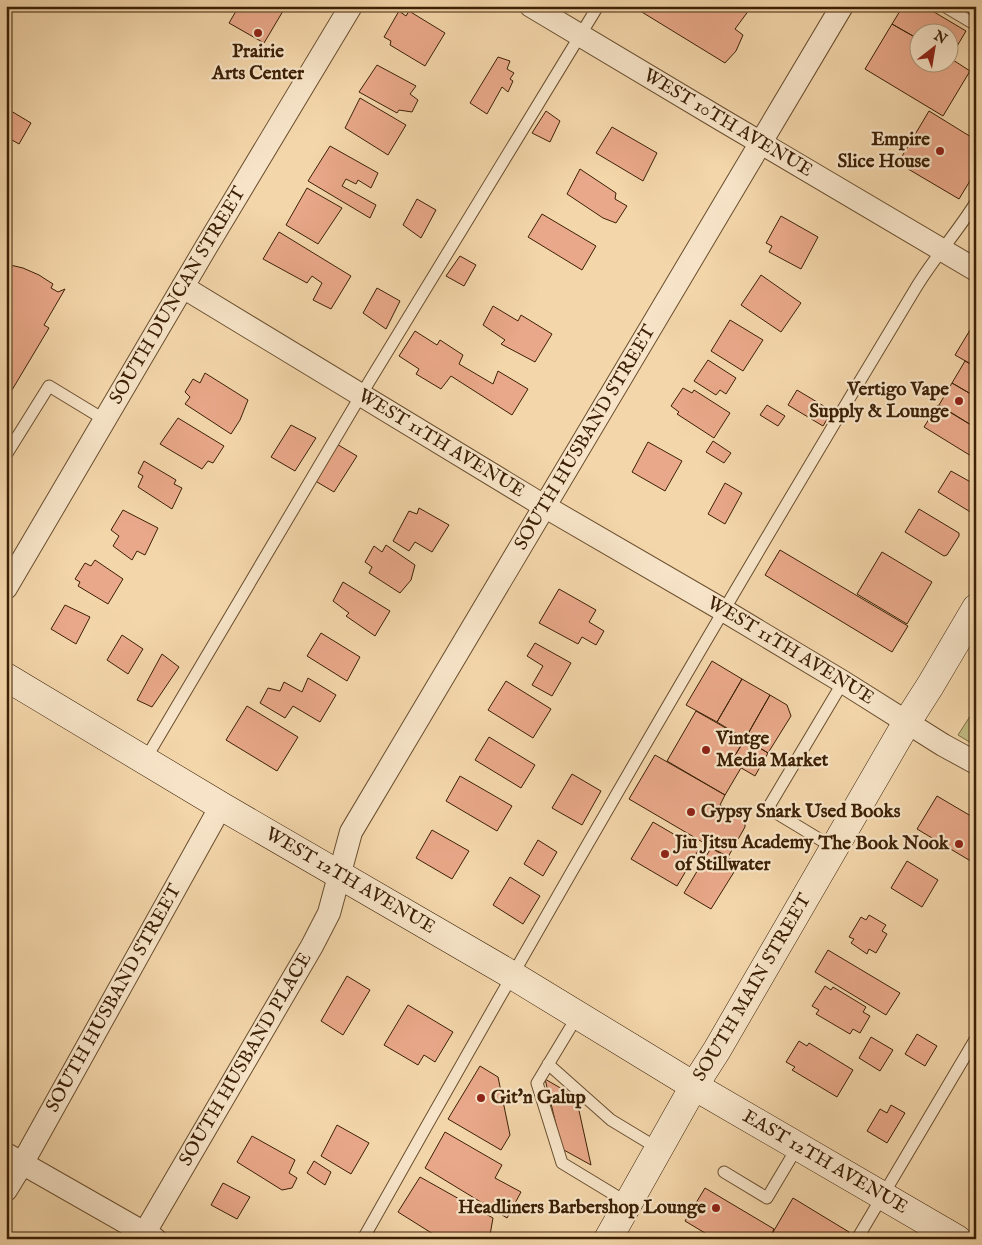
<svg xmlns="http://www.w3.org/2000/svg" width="982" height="1245" font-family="'IM FELL English',serif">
  <rect width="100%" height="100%" fill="#f3d6aa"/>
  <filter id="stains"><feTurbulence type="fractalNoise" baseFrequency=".004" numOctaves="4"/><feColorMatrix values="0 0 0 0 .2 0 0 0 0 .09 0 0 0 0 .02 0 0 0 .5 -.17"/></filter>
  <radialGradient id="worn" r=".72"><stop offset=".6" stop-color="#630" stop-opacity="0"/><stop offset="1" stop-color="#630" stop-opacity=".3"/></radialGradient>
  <!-- green -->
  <path fill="#c2bc84" stroke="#7f6e44" d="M976,707V746L958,735Z"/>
  <!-- building -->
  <path fill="#e9a889" stroke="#3c2005" d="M239,6H286L264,43L229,23Z
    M632,6H752L735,29L743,35L736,51L725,63Z
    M903,6H924L966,31L950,58V32H920V40L892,24Z
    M399,11L406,16L409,11L445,33L425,66L390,45L391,41L384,37Z
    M892,24L920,40V62H950V58L970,71L943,116L865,69Z
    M498,57L510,61L507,69L514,73L510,79L513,81L508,92L502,87L487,114L470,103Z
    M377,65L416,86L410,94L418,100L412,112L399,110L397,113L359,92Z
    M360,98L406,125L388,155L345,128Z
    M6,108L31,123L19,144L12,140L6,149Z
    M546,111L560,121L550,142L532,133Z
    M929,111L976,140V171L959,199L898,163Z
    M612,127L657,153L643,181L596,153Z
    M330,146L378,173L371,188L358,180L356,184L346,179L342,186L376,205L370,218L308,181Z
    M580,169L616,193L615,199L627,206L616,223L603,218L567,194Z
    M307,188L342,208L318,244L286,225Z
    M417,199L436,210L421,238L403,225Z
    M542,214L596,246L582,270L528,237Z
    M781,216L818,237L801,269L769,252L772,246L766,243Z
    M279,232L351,276L331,309L313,300L322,283L312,276L307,283L263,259Z
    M460,256L476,265L464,286L446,276Z
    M6,264L23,268L39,275L53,284L51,288L58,292L65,289L44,325L49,328L6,400Z
    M761,275L801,303L781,332L741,305Z
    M377,288L400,301L386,329L363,313Z
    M493,306L518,321L521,315L552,334L535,362L501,344L505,340L483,325Z
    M730,320L763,340L743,371L711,351Z
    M970,330L976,334V367L955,355Z
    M415,331L437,345L440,340L463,355L459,364L493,384L498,371L528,389L512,415L451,376L441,389L416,374L419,369L399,356Z
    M708,360L736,378L726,394L720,390L716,395L694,381Z
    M965,361L976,367V397L952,383Z
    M205,373L248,400L240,420L231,434L185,404L190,397L185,392L193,379L200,383Z
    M952,383L976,397V428L939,405Z
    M683,388L692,393L694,390L730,413L714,438L677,414L679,412L671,406Z
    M797,390L832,411L823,426L788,405Z
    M767,405L785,416L778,426L760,415Z
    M938,405L976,428V459L924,427Z
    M178,418L224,446L213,463L208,461L202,469L160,444Z
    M291,425L316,438L295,471L271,457Z
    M713,441L731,453L724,463L706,452Z
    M648,442L682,461L665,491L632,472Z
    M335,443L357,456L334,492L312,479Z
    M144,461L176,480L174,484L182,488L172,509L138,487L143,476L138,473Z
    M951,471L976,485V507L972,513L938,492Z
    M725,483L742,493L725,524L708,514Z
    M419,508L449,525L432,552L415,542L409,551L393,541L409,511L417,514Z
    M919,509L959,533V536L947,555L944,556L905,532Z
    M123,510L158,528L145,555L137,551L132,560L113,546L119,536L111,530Z
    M386,545L415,565L411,580L400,593L369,573L372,567L365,562L374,546L382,552Z
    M780,550L908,626L892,652L765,575Z
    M882,552L932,582L907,624L857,594Z
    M95,560L123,579L108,604L78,586L80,582L75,579L85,563L91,566Z
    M343,582L390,611L375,636L346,616L349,613L333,601Z
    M559,589L596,610L589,622L604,631L596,645L582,637L578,644L539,623Z
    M65,605L90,617L76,644L51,629Z
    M321,633L360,657L347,681L307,656Z
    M122,635L143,649L128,674L107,660Z
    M535,643L571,663L552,696L532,685L543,666L527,656Z
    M162,654L179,667L152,707L137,700Z
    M712,661L742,679L717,722L686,705Z
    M308,678L336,695L320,722L293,706L285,718L260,703L268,688L280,691L284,682L302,692Z
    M742,679L770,695L745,739L717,722Z
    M506,681L551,709L533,738L488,710Z
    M770,695L787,705L791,716L768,753L745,739Z
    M247,706L298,737L277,771L226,740Z
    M696,711L745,739L731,762L741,768L725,795L667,761Z
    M489,737L535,765L521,788L475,760Z
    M745,739L768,753L755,776L731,762Z
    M655,755L725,795L720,805L743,818L745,822V827L728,857L629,799Z
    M572,774L601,791L582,825L552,808Z
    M460,776L512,806L497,831L446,801Z
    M937,796L976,819V859L974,863L917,829Z
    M653,822L699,849L677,886L631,859Z
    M432,830L469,851L452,879L416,858Z
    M538,840L557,852L543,876L524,864Z
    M711,848L739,864L711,909L684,893Z
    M907,861L938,880L922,907L891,888Z
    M510,877L540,896L523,924L493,905Z
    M869,915L886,925L882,931L887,934L876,953L869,949L867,954L851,943L854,939L849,937L861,917L866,920Z
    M828,950L900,993L886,1015L815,972Z
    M347,976L370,990L343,1035L321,1021Z
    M825,986L831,990L833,987L866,1007L863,1012L870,1016L860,1033L853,1029L850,1034L816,1014L819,1010L812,1006Z
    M408,1005L453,1032L435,1062L424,1055L418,1065L384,1045Z
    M917,1034L937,1046L925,1066L905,1054Z
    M871,1037L893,1050L880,1071L859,1058Z
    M799,1041L807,1046L809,1043L853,1070L837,1097L792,1070L795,1067L786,1062Z
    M480,1066L498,1077L510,1135L501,1150L448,1119Z
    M545,1079L576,1097L591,1165L562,1149Z
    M891,1105L905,1113L887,1143L867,1131L880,1109L887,1113Z
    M337,1125L369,1143L351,1174L321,1156Z
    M445,1132L502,1165L495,1178L521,1192L507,1218L425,1168Z
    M252,1136L295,1160L289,1173L297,1178L292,1188L282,1190L237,1162Z
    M314,1161L331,1172L325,1185L307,1173Z
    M420,1177L493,1218L490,1235L488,1239H441L398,1212Z
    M223,1183L250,1197L237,1219L211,1205Z
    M705,1188L774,1229L769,1239H715L685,1221Z
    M793,1198L849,1232L845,1239H769Z"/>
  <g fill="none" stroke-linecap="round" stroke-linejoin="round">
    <!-- service casing -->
    <g stroke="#6a4e2e" stroke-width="13">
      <path id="service" d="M944,6L976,25
        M6,455L49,386L105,420
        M145,760L361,395L598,6
        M834,848L768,808L843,682
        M578,1015L537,1083L562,1163L628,1203
        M548,1064L611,1120L659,1149
        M724,1172L767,1198L798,1146
        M363,1239C542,920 725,604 914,291C932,260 957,233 976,202
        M857,1239L976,1038"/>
    </g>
    <!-- minor casing -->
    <g stroke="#6a4e2e" stroke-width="24">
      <g id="minor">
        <path id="s1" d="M531,6C679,95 827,182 976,270"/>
        <path id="s2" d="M183,287L544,506L723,610L843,682L943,745L976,763"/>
        <path id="s3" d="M6,588L205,249L351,6"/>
        <path d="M6,1154L155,1239"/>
        <path id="s4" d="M6,1190L22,1164L221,806"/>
        <path id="s5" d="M141,1239L312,946L329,913L351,832L842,6"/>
      </g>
    </g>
    <!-- secondary casing -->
    <g stroke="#3c2005" stroke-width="29">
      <g id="secondary">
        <path id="s6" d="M6,677L221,806L512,975L694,1086L957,1239"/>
        <path id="s7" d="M608,1239L694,1086L717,1050L907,722L930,686L976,608"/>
      </g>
    </g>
    <!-- service -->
    <use href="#service" stroke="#f7e4c8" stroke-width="11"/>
    <!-- minor -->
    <use href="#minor" stroke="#f7e4c8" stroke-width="22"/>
    <!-- secondary -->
    <use href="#secondary" stroke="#f7e4c8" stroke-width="28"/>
  </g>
  <!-- markers -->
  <g fill="#8f2418" stroke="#f7e4c8" stroke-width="2">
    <circle cx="258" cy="33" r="5"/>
    <circle cx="940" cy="151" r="5"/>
    <circle cx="959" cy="401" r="5"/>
    <circle cx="706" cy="750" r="5"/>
    <circle cx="691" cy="812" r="5"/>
    <circle cx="959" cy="844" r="5"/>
    <circle cx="665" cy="854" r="5"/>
    <circle cx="481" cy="1098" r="5"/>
    <circle cx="716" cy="1208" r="5"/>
  </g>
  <g text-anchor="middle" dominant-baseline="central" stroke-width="4.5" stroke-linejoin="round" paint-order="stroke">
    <!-- poi labels -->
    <g font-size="19" font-weight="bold" fill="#3c2005" stroke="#f7e4c8" text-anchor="end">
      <text x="258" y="52" text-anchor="middle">Prairie<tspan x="258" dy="22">Arts Center</tspan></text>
      <text x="930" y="140">Empire<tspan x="930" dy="22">Slice House</tspan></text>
      <text x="949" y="390">Vertigo Vape<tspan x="949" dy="22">Supply &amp; Lounge</tspan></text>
      <text x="716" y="739" text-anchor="start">Vintge<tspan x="716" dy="22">Media Market</tspan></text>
      <text x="701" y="812" text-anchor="start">Gypsy Snark Used Books</text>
      <text x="675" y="843" text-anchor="start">Jiu Jitsu Academy<tspan x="675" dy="22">of Stillwater</tspan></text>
      <text x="949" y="844">The Book Nook</text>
      <text x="491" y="1098" text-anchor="start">Git'n Galup</text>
      <text x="706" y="1208">Headliners Barbershop Lounge</text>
    </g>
    <!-- street labels -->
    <g font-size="19" fill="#3c2005" stroke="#f7e4c8">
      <text stroke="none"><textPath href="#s1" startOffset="229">WEST 10TH AVENUE</textPath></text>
      <text stroke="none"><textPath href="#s3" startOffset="339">SOUTH DUNCAN STREET</textPath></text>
      <text stroke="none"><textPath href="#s5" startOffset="919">SOUTH HUSBAND STREET</textPath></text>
      <text stroke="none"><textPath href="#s2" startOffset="302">WEST 11TH AVENUE</textPath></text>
      <text stroke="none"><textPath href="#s2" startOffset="708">WEST 11TH AVENUE</textPath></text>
      <text stroke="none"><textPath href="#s6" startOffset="400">WEST 12TH AVENUE</textPath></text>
      <text stroke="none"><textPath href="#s7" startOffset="290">SOUTH MAIN STREET</textPath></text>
      <text stroke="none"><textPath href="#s4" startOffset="220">SOUTH HUSBAND STREET</textPath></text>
      <text stroke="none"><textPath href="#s5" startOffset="208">SOUTH HUSBAND PLACE</textPath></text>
      <text stroke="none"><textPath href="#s6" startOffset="952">EAST 12TH AVENUE</textPath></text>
    </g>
  </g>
  <!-- margin -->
  <rect width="982" height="1245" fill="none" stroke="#f3d6aa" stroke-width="25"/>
  <rect x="8" y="8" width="967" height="1230" fill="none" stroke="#3c2005" stroke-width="2.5"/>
  <rect x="12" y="12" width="957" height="1220" fill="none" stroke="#3c2005"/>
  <!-- north arrow -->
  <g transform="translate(934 48) rotate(31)"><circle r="24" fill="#f7e4c8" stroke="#ac967a"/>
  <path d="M0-4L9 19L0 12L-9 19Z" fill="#8f2418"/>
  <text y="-8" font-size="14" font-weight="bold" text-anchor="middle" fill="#3c2005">N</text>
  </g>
  <rect width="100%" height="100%" filter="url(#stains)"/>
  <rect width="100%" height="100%" fill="url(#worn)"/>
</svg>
